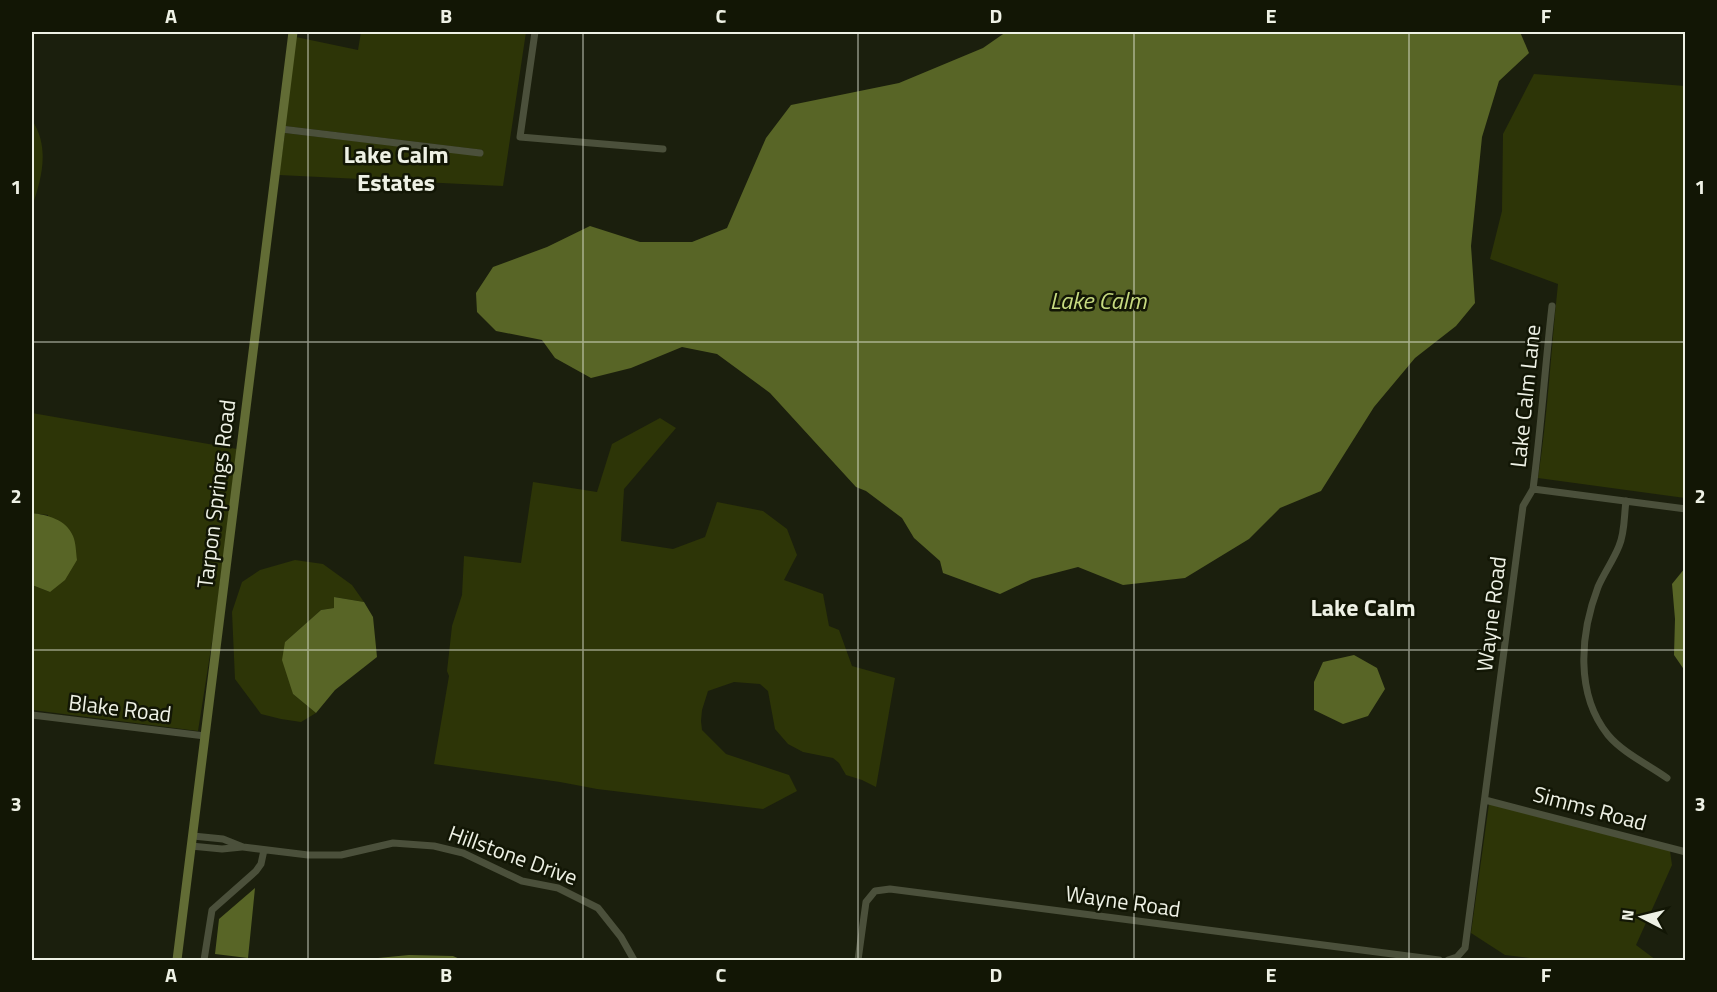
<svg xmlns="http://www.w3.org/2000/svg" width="1717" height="992" font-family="'Titillium Web',sans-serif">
  <rect width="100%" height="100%" fill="#1b1f0d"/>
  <!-- green -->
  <path fill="#2d3507" d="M361,32H526L503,186L279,175L285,133L483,156V150L285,126L296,37L358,50Z
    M1534,74L1685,86V498L1538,478C1548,414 1551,349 1558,284L1490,259L1502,211L1503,134Z
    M32,120C50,147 42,178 32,207Z
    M32,413L237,449L215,623L198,731L32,710V585L50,592L48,515L32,513Z
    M660,418L676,428L624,489L621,541L673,549L705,537L717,502L763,511L787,529L797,555L784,580L823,594L829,626L839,630L852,666L895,678L876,787L862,780L846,775L839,763L833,758L803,752L788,744L775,729L768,691L760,684L734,682L708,691L702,710L701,721L702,730L726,754L789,775L797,791L763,809L597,789L560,782L434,764L449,676L447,671L452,626L462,595L464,556L521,563L533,482L597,492L612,444Z
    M295,560L323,564L352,585L364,602L334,597V608L321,610L285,642L293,694L316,713L301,722L281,719L261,714L235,679L232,612L242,582L260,570Z
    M1489,804L1670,851L1672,865L1636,945L1656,960H1546L1505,955L1471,933Z"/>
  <!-- water -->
  <path fill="#586526" d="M1006,32H1520L1529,53L1499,81L1482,137L1471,246L1475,303L1456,326L1415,358L1374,407L1321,491L1280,508L1249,539L1185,578L1123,585L1078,567L1032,579L1000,594L943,573L940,561L914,538L902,518L866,491L856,487L770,393L717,354L682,347L631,368L591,378L555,358L542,340L496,331L477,312L476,293L493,267L547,247L590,226L640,242H692L727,228L766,138L791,105L899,83L983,48Z
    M32,513C47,515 66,519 73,536C76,543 76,553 77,560L65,580L50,592L32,585Z
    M1685,568V671L1674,655L1675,619L1672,584Z
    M334,597L364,602L373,617L377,657L335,690L316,713L293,694L282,660L285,642L321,610L334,608Z
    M1354,655L1377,668L1385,689L1368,716L1343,724L1314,710V682L1323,662Z
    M255,888L248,958L215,954L219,919Z
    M409,955L453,956L462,960H375L378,958Z"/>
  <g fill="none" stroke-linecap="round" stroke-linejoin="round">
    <!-- minor -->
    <path stroke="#4b503b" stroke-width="7" d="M535,32L520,137L663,149
      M281,129L480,153
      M1533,489C1541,428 1545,367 1552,306
      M1626,501C1624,515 1625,533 1619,546C1613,561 1604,573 1598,587C1580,634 1575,694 1608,735C1623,753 1649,765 1667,778
      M32,715L205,736
      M1485,800L1686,852
      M193,836L223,839L243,847L308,855H341L393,843L434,846L463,853L522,881L558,888L598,908L621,937L634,960
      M191,846L222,849L242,847
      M204,960L212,910L256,871L261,864L264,850
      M858,960L866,902L875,891L890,889L1439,960
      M1448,960L1457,957L1465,948L1523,506L1533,489L1686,509"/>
    <!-- secondary -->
    <path stroke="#626c35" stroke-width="9" d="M177,960L293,32"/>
  </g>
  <!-- grid -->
  <path fill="none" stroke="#eef1e5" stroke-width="1.5" stroke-opacity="0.55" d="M308,32V960M583,32V960M858,32V960M1134,32V960M1409,32V960M32,342H1686M32,650H1686"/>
  <g text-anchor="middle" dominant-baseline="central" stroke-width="5" stroke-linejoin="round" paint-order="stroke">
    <!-- street labels -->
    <g font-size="22" fill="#eef1e5" stroke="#121605">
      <text transform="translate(1525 396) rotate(-84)">Lake Calm Lane</text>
      <text transform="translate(216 494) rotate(-83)">Tarpon Springs Road</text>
      <text transform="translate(1491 614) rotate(-83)">Wayne Road</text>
      <text transform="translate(120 708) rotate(7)">Blake Road</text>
      <text transform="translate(1590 808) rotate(15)">Simms Road</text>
      <text transform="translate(513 855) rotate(20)">Hillstone Drive</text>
      <text transform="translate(1123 901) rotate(8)">Wayne Road</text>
    </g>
    <!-- neighbourhood labels -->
    <g font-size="24" font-weight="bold" fill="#eef1e5" stroke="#121605">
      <text x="396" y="154">Lake Calm<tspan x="396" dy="28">Estates</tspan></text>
      <text x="1363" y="607">Lake Calm</text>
    </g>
    <!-- water labels -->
    <g font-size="24" font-style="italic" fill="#c7db81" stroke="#121605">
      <text x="1098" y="300">Lake Calm</text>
    </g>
  </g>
  <!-- border -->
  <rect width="1717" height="992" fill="none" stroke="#121605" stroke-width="66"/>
  <!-- north arrow -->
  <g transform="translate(1642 917) rotate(277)" stroke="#121605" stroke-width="4.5" paint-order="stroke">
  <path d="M0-4.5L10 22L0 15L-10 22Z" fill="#eef1e5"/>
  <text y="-9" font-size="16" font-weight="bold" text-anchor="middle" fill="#eef1e5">N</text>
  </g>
  <rect x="33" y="33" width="1651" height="926" fill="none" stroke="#eef1e5" stroke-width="2"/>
  <g font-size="20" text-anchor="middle" font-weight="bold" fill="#eef1e5">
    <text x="171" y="23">A</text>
    <text x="446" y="23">B</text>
    <text x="721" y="23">C</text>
    <text x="996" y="23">D</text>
    <text x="1271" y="23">E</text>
    <text x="1546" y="23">F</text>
    <text x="16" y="194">1</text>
    <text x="1700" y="194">1</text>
    <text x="16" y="503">2</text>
    <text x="1700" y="503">2</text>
    <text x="16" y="811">3</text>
    <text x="1700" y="811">3</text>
    <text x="171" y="982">A</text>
    <text x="446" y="982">B</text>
    <text x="721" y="982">C</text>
    <text x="996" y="982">D</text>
    <text x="1271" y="982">E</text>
    <text x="1546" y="982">F</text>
  </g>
</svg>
